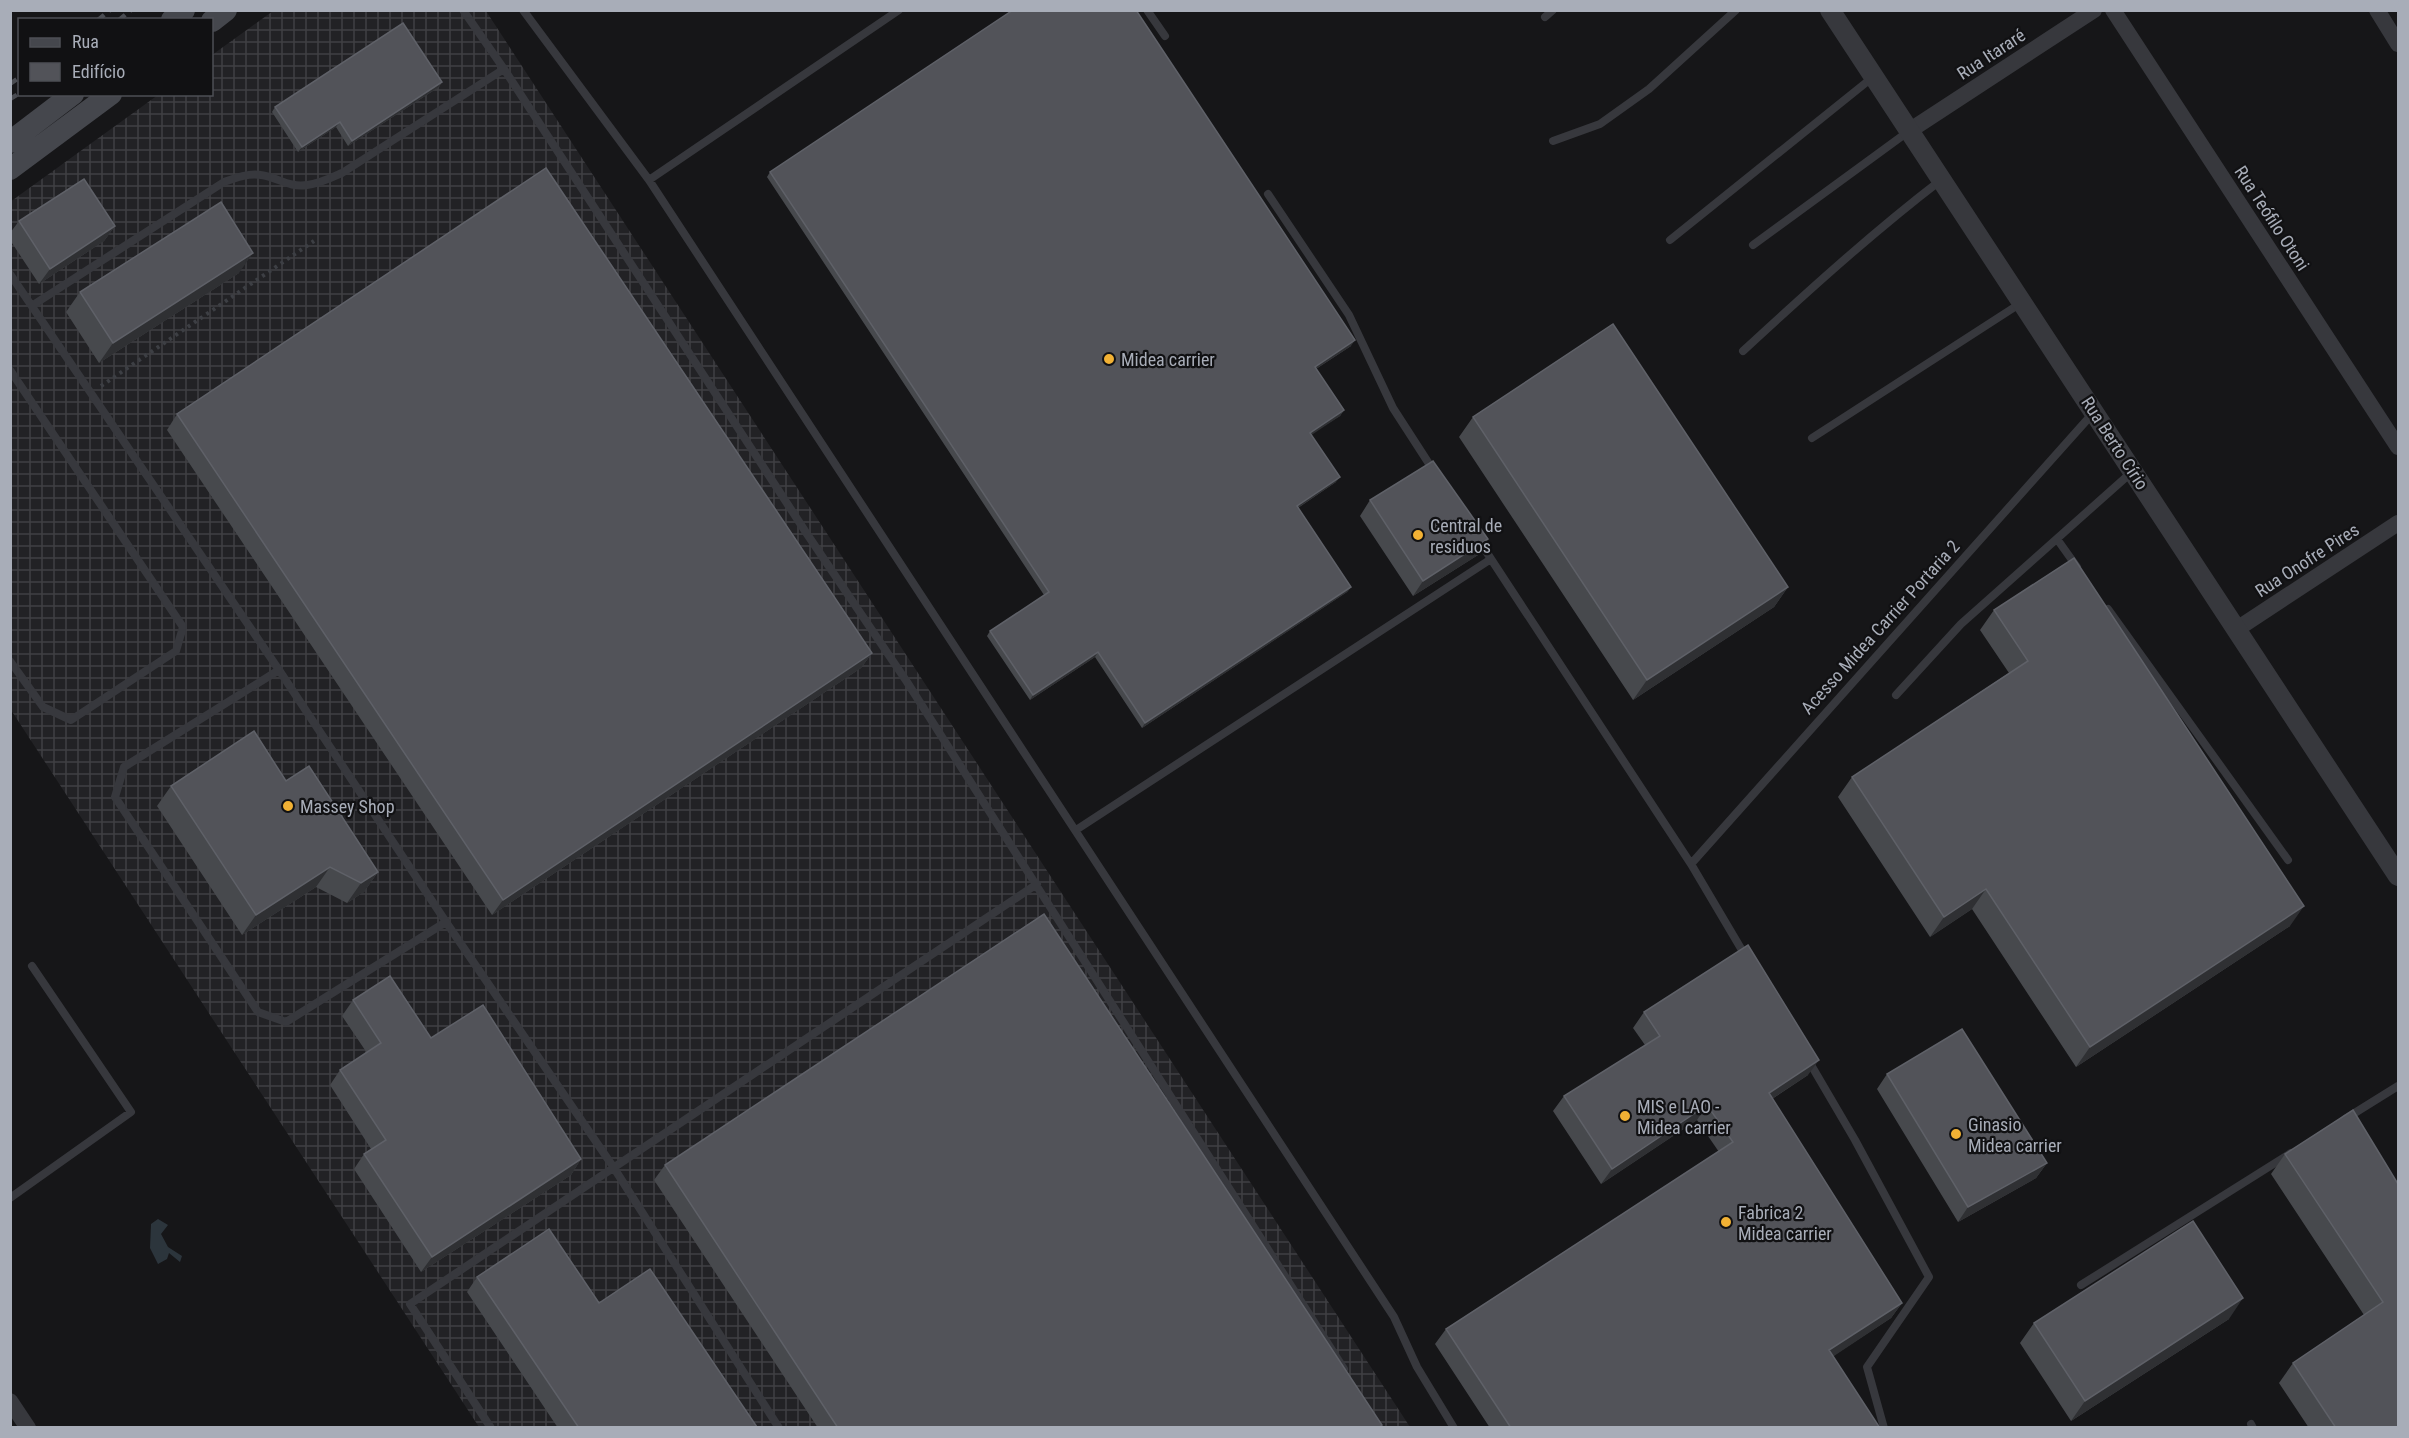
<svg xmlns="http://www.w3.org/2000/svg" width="2409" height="1438" font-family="'Roboto Condensed',sans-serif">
  <defs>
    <pattern id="industrial-grid" width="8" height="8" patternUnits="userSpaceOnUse" patternTransform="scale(1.5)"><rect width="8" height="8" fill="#222225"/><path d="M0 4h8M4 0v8" fill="none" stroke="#3f3f43"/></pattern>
  </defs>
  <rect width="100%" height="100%" fill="#161618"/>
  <!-- industrial -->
  <path fill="url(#industrial-grid)" d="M273,11H486L1410,1427H479L11,710L10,202L158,95L212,94V55Z"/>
  <!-- water -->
  <path fill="#2c353c" d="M158,1219L168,1225L161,1234L168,1247L182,1256L180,1262L169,1253L167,1259L158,1264L150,1248L151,1224Z"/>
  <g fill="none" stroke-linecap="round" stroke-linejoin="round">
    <!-- path -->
    <path stroke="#3d3f44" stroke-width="4" stroke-dasharray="3 4.5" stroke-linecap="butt" d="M101,386L314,241"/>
    <!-- service -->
    <path stroke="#37383d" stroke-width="8" d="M463,10L504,69L807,534L907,682L1344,1369
      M523,10L649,180L1394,1317L1417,1367L1454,1428
      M1147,10L1165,36
      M1545,17L1553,10
      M1553,141L1600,124L1649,89L1736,10
      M649,180L899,10
      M1268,194L1349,315L1393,408L1435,473
      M1670,240L1873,77
      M1753,245L1909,131
      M10,274L279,670L446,922L614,1168L779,1428
      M33,305L224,182C235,178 248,173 261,175C277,177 289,188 307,185C319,184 331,178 342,173L504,69
      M1743,351C1807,292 1872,233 1941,180
      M10,370L183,627L176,651L71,720L43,707L10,661
      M1812,438L2021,303
      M1478,539L1491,559
      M2057,539L2077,567
      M2108,609L2288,860
      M279,670L124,767L115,797L258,1012L286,1022L446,922
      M1896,695L1961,624L2133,471
      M1076,830L1491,559L1691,864L1746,957
      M1691,864L2094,412
      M1807,1058L1855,1140L1929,1277L1867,1367L1884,1428
      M2345,1119L2398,1086
      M10,1198L131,1112L32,966
      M2081,1285L2291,1153
      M2251,1424L2253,1428
      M491,1428L410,1304L1037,884"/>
    <!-- minor -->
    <path stroke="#37383d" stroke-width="16" d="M2113,10L2398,447
      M2377,10L2398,44
      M1909,131L2094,10
      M2237,629L2398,523
      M10,1401L28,1428"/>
    <!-- tertiary -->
    <path stroke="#37383d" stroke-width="20" d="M1830,10L2398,876"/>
    <!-- secondary -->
    <path stroke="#45474d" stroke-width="22" d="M172,20L184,10
      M212,21L226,10
      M10,142L73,94
      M10,169L111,94"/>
    <!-- rail -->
    <path stroke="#4a4c52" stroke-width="4.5" stroke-dasharray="8 6" stroke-linecap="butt" d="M98,20L110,10
      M119,20L131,10
      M10,84L20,77
      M10,99L20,93"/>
  </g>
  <!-- wall -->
  <path fill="#47494d" d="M442,82L439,87L348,146L336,127L298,152L272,112L275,107Z
    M770,172L1351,346L1316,369L1344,410L1340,416L1311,434L1336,482L1298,508L1351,587L1347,592L1142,728L1095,657L1030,700L987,636L990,631L1044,595L767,177Z
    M19,221L115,226L104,241L39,284L10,240V233Z
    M239,273L99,363L66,312L80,292Z
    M177,414L872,653L861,668L492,915L167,430Z
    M1473,417L1788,587L1774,607L1633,700L1459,437Z
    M1370,500L1488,539L1478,555L1413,596L1360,516Z
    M1994,610L2290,926L2076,1067L1972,909L1930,937L1838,797L1852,777L2009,673L1980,630Z
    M286,781L378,872L364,892L347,903L316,887L242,935L157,806L171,786Z
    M353,1000L431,1038L581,1159L571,1175L421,1272L354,1169L364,1154L371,1149L330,1085L340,1070L367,1053L342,1016Z
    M1644,1012L1808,1075L1772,1099L1902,1303L1891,1318L1833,1356L1880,1428H1490L1435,1344L1446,1329L1719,1152L1697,1120L1601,1184L1553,1111L1564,1096L1645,1045L1633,1028Z
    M1887,1074L2047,1163L2036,1178L1958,1222L1877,1089Z
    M2285,1154L2398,1184V1428H2309L2279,1383L2293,1363L2364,1315L2271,1174Z
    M665,1165L1382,1425L1380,1428H818L654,1180Z
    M477,1277L599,1303L757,1428H558L467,1292Z
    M2229,1319L2071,1421L2020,1343L2034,1323Z"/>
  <!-- shaded-wall -->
  <path fill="#2f3033" d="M442,82L439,87L348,146L352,141Z
    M340,122L336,127L298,152L302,147Z
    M115,226L104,241L39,284L50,269Z
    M253,253L239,273L99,363L113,343Z
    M1355,340L1351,346L1311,372L1315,367Z
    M1344,410L1340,416L1307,438L1310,433Z
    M1340,477L1336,482L1293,511L1297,506Z
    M1488,539L1478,555L1413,596L1423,581Z
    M1351,587L1347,592L1142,728L1145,723Z
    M1788,587L1774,607L1633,700L1647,680Z
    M1098,652L1095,657L1030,700L1033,695Z
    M872,653L861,668L492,915L503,900Z
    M330,867L316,887L242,935L256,915Z
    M378,872L364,892L347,903L361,883Z
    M1986,889L1972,909L1930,937L1944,917Z
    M2304,906L2290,926L2076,1067L2090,1047Z
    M1819,1060L1808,1075L1758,1108L1769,1093Z
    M1707,1105L1697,1120L1601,1184L1612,1169Z
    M581,1159L571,1175L421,1272L432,1257Z
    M2047,1163L2036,1178L1958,1222L1968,1207Z
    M2243,1298L2229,1319L2071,1421L2085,1401Z
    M1902,1303L1891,1318L1819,1366L1829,1350Z"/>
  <!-- building -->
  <path fill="#525359" stroke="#5f6168" stroke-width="1.5" d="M1013,10H1136L1355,340L1315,367L1344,410L1310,433L1340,477L1297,506L1351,587L1145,723L1098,652L1033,695L990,631L1049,592L770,172Z
    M403,23L442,82L352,141L340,122L302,147L275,107Z
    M546,168L872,653L503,900L177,414Z
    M84,179L115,226L50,269L19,221Z
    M221,202L253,253L113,343L80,292Z
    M1613,324L1788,587L1647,680L1473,417Z
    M1433,461L1488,539L1423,581L1370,500Z
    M2074,558L2304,906L2090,1047L1986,889L1944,917L1852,777L2028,661L1994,610Z
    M254,731L286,781L309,766L378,872L361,883L330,867L256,915L171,786Z
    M1044,914L1382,1425L1378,1428H838L665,1165Z
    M1748,945L1819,1060L1769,1093L1902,1303L1829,1350L1880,1428H1511L1446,1329L1733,1142L1707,1105L1612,1169L1564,1096L1660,1036L1644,1012Z
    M390,976L431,1038L483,1005L581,1159L432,1257L364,1154L386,1140L340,1070L381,1043L353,1000Z
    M1962,1029L2047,1163L1968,1207L1887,1074Z
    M2353,1110L2398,1184V1428H2336L2293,1363L2383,1302L2285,1154Z
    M2193,1221L2243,1298L2085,1401L2034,1323Z
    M549,1229L599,1303L650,1269L757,1427L579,1428L477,1277Z"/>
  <!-- markers -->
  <g fill="#f2b134" stroke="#111113" stroke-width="2">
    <circle cx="1109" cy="359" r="6"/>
    <circle cx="1418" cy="535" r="6"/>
    <circle cx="288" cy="806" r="6"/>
    <circle cx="1625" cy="1116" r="6"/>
    <circle cx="1956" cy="1134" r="6"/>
    <circle cx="1726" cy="1222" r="6"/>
  </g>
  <g text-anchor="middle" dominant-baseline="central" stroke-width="4.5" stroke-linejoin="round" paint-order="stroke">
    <!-- street labels -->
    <g font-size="18" fill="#a8adb8" stroke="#111113">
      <text transform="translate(1991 54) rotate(-33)">Rua Itararé</text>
      <text transform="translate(2272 218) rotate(57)">Rua Teófilo Otoni</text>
      <text transform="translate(2115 443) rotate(57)">Rua Berto Círio</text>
      <text transform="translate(2307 560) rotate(-33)">Rua Onofre Pires</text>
      <text transform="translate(1880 627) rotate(-48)">Acesso Midea Carrier Portaria 2</text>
    </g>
    <!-- poi labels -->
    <g font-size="18" fill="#a8adb8" stroke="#111113" text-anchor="start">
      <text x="1121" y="359">Midea carrier</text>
      <text x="1430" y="525">Central de<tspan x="1430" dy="21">residuos</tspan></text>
      <text x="300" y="806">Massey Shop</text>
      <text x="1637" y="1106">MIS e LAO -<tspan x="1637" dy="21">Midea carrier</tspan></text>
      <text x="1968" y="1124">Ginasio<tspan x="1968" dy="21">Midea carrier</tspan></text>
      <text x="1738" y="1212">Fabrica 2<tspan x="1738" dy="21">Midea carrier</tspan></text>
    </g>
  </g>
  <!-- border -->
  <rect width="2409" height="1438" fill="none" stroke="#a8adb8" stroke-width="24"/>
  <!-- legend -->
  <rect x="18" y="18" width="195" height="78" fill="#111113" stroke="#4d4f55" stroke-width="1.5"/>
  <rect x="30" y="38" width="30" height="9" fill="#45474d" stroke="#4d4f55" stroke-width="1.5"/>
  <text x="72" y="48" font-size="18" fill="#a8adb8">Rua</text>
  <rect x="30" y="63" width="30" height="18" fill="#525359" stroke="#4d4f55" stroke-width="1.5"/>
  <text x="72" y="78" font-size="18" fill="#a8adb8">Edifício</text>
</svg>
